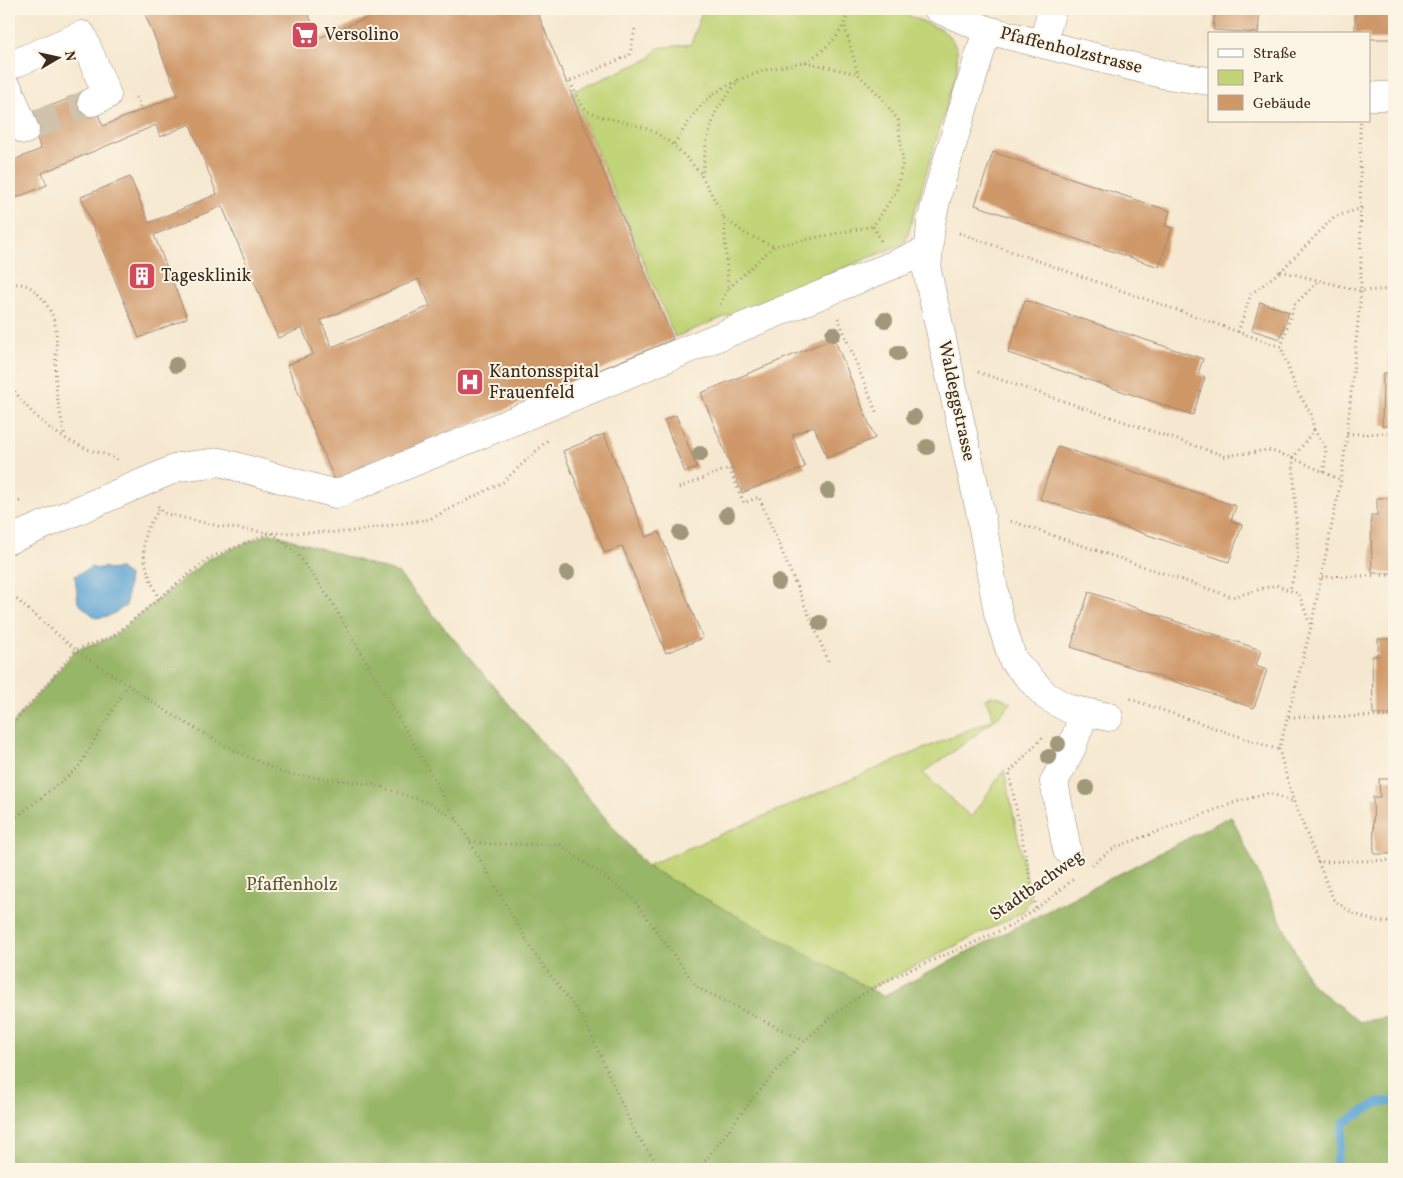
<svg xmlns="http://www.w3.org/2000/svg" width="1403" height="1178" font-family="Vollkorn,serif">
  <rect width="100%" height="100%" fill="#fcf5e5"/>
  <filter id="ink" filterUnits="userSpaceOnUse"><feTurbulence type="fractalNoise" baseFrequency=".02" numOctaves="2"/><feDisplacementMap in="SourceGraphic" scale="10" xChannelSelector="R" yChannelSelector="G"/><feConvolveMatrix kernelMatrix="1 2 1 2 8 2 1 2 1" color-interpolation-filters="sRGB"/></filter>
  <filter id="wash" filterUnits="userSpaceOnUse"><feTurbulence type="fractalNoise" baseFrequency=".0096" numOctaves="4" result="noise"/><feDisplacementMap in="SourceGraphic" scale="20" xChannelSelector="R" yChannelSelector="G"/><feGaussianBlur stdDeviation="1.12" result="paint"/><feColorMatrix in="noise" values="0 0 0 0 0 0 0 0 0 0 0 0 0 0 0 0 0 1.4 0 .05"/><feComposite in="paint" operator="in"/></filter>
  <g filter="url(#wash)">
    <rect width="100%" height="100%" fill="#f6e8d0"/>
    <!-- green -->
    <path fill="#c1d477" stroke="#7e7f4a" d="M703,9H894L942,30L951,38L957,49V71L905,243L675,337L572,92L649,59L658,48L691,44Z
      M991,696H998L1012,703C985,730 954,751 923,773L971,817L1004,770L1031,899L1023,912L857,995L646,866L994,719L986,699Z"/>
    <!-- forest -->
    <path fill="#98b668" stroke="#6a7043" d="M271,533L398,573L646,866L883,996L1231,816L1310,983L1360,1022L1394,1016V1169H9V728L76,650L112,637L209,558Z"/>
    <!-- water -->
    <path fill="#5da4d4" stroke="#4c6779" d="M92,567L96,569L104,567L110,570L119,568L129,576L126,606L109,616L96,618L78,603L75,576Z"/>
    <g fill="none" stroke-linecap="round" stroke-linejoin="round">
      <!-- stream -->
      <path stroke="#5da4d4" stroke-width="9" d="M1335,1169L1344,1123L1377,1103L1394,1101"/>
    </g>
    <g id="blocks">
      <!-- building -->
      <path fill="#cf9869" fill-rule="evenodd" d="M143,9H306L319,38L387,9H536L673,339L335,481L287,365L313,354L302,328L278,338L222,206L154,235L187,318L139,338L81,197L130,177L149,223L217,194L190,124L160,137L156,125L42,173L47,185L13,199L9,188V162L41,149L28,115L88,91L103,126L178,95ZM419,279L430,306L332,347L321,320Z
        M1215,9H1260L1258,33L1213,30Z
        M1355,9H1394V39H1369V34H1355Z
        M993,152L1170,211L1165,226L1172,228L1159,267L975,205Z
        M1025,300L1203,359L1198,374L1205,377L1193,415L1008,353Z
        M1260,302L1289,312L1280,339L1252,330Z
        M834,338L875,438L827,458L814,426L792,435L805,467L742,493L701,393Z
        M1389,356H1394V426H1382L1383,373H1389Z
        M676,415L697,468L685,472L664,420Z
        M604,434L646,537L659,532L703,638L666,653L622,546L605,553L563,451Z
        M1058,446L1236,506L1231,521L1242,525L1229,562L1040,499Z
        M1377,498H1394V573H1372L1371,515H1377Z
        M1089,592L1261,650L1256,666L1267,670L1254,708L1071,647Z
        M1378,639H1394V714H1373L1372,656H1378Z
        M1379,779H1394V854H1374L1373,797H1380Z"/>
    </g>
  </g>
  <g filter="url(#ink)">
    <use href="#blocks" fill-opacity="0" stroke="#988977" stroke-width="1"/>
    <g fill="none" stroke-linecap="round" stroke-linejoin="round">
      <!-- minor-tunnel -->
      <path stroke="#d1c2ac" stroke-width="28" stroke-dasharray="28 14" stroke-linecap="butt" d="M32,126L92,102"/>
      <!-- minor casing -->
      <g stroke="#988977" stroke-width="29">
        <path id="minor" d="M938,9L987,30L1166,75L1209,81
          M987,30L939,188L931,223L927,271L980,511L998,613L1013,660L1046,696L1069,709L1109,717
          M1043,44L1052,9
          M9,66L82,35L107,95L92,102
          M9,90L25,130
          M1369,96H1394
          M9,540L179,467L220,462L336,494L927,251
          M1067,850L1054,782L1072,747L1084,713"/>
      </g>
      <!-- path -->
      <path stroke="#988977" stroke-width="3" stroke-dasharray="1 4" stroke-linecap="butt" d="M9,9H10
        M845,27L858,74
        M806,62C827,48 844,35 848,9
        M570,82C575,92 579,104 588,111C600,119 636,122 654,132C674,143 687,158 702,175
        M566,83L630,55L635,28
        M136,97L141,110
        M1360,122L1361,291L1347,434L1341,480L1311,627L1279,750L1294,802L1333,899C1351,914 1370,923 1394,922
        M674,144C696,112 700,98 737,81
        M1362,208L1334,217L1281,271L1361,291L1394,289
        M724,218L746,234L774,246
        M959,233L1281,347L1296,389L1311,414L1314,430
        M11,284C24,283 29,285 38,294C66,323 53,349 56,385C57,403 62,420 65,438
        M729,288L774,246L873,226
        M720,304L728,288L724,218L702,176L706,144L716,111L738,80L769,69L805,62L858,74L880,96L898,120L903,162L896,192L873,226L881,241
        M838,318L877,414
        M1238,332L1251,294L1281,271
        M1281,347L1294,305L1319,281
        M978,372L1225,456L1268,450L1293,458L1298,560L1290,590
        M9,383C29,413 50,433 83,447C95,453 108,453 119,461
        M1347,434L1394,433
        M1324,472L1326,448L1314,430L1293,458L1341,480
        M679,488L729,468L744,503L759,497L829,663
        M9,502L23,501
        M158,506L163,513L218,526L271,533L349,532L430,519L503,482L549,439
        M1011,521L1232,597L1276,585L1299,594L1311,627
        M272,533L297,554L330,599L534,953L585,1021L634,1131L661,1169
        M1322,577L1394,575
        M9,593L76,650L166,711L225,746L286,774L376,785L431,804L458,821
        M159,599C150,580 140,557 145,535C147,527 155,516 160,508
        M77,649L112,637L209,558L270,533
        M1130,699L1279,750
        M1289,717L1394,716
        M9,728L76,650
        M9,823L78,768L128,684
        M470,841L490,844L560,845L631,896L698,988L804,1041
        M1317,862L1394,860
        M1092,865L1114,848L1236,802L1269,793L1294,802
        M1036,908L1009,773L1043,737
        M699,1169C745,1109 790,1044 854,1000C902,968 960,952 1011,925C1034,912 1055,894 1075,878"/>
      <!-- minor -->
      <use href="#minor" stroke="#fff" stroke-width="28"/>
    </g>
    <!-- trees -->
    <g fill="#a1977a">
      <circle cx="885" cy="320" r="8"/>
      <circle cx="833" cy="334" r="8"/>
      <circle cx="898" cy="353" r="8"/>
      <circle cx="176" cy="365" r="8"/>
      <circle cx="914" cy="417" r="8"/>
      <circle cx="927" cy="447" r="8"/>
      <circle cx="700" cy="454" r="8"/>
      <circle cx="828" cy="491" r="8"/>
      <circle cx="727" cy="515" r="8"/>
      <circle cx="680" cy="533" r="8"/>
      <circle cx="567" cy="573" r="8"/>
      <circle cx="778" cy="582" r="8"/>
      <circle cx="820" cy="623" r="8"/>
      <circle cx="1058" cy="744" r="8"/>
      <circle cx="1049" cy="757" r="8"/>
      <circle cx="1086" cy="788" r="8"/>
    </g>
  </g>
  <!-- icons -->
  <defs>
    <g id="supermarket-square" transform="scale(1.4375)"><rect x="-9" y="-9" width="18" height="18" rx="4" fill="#d1495b" stroke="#fcf5e5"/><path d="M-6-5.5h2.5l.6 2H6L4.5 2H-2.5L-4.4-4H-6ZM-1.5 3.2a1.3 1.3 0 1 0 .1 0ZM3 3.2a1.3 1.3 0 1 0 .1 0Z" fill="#fff"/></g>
    <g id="building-square" transform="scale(1.4375)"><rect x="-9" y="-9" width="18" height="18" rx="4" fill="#d1495b" stroke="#fcf5e5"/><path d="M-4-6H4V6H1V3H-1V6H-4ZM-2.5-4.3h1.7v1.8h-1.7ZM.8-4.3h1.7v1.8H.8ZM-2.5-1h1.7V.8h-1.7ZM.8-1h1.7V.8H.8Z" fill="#fff"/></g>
    <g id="hospital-square" transform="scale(1.4375)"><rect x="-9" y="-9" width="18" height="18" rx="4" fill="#d1495b" stroke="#fcf5e5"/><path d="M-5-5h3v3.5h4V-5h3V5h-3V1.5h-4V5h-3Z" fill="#fff"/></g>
  </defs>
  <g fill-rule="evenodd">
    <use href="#supermarket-square" x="305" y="35"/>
    <use href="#building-square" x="142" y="276"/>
    <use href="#hospital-square" x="470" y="382"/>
  </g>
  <g text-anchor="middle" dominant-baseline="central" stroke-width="4" stroke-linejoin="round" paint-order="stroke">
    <!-- poi labels -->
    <g font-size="18" fill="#3b2a1e" stroke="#fcf5e5" text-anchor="start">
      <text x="324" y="35">Versolino</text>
      <text x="161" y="276">Tagesklinik</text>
      <text x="489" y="372">Kantonsspital<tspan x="489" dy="21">Frauenfeld</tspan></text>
    </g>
    <!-- street labels -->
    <g font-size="18" fill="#3b2a1e" stroke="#fcf5e5">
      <text transform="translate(1071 51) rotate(14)">Pfaffenholzstrasse</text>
      <text transform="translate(956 401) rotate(78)">Waldeggstrasse</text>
      <text transform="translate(1037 886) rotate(-35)">Stadtbachweg</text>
    </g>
    <!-- park labels -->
    <g font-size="18" fill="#5c5434" stroke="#fcf5e5">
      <text x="292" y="885">Pfaffenholz</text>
    </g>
  </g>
  <!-- margin -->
  <rect width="1403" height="1178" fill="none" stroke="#fcf5e5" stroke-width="30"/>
  <!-- legend -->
  <rect x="1208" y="32" width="162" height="90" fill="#fcf5e5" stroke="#afa495"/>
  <rect x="1218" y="49" width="25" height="8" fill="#ffffff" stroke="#afa495"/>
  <text x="1253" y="58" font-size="15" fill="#3b2a1e">Straße</text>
  <rect x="1218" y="70" width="25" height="15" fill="#c1d477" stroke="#afa495"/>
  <text x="1253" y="82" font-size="15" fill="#3b2a1e">Park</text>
  <rect x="1218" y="95" width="25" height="15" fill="#cf9869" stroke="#afa495"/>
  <text x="1253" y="108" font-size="15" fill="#3b2a1e">Gebäude</text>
  <!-- north arrow -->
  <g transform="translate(58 58) rotate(81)" stroke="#fcf5e5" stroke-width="4" paint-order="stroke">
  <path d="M0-4L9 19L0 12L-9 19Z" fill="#3b2a1e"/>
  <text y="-8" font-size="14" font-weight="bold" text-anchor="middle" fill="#3b2a1e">N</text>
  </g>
</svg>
